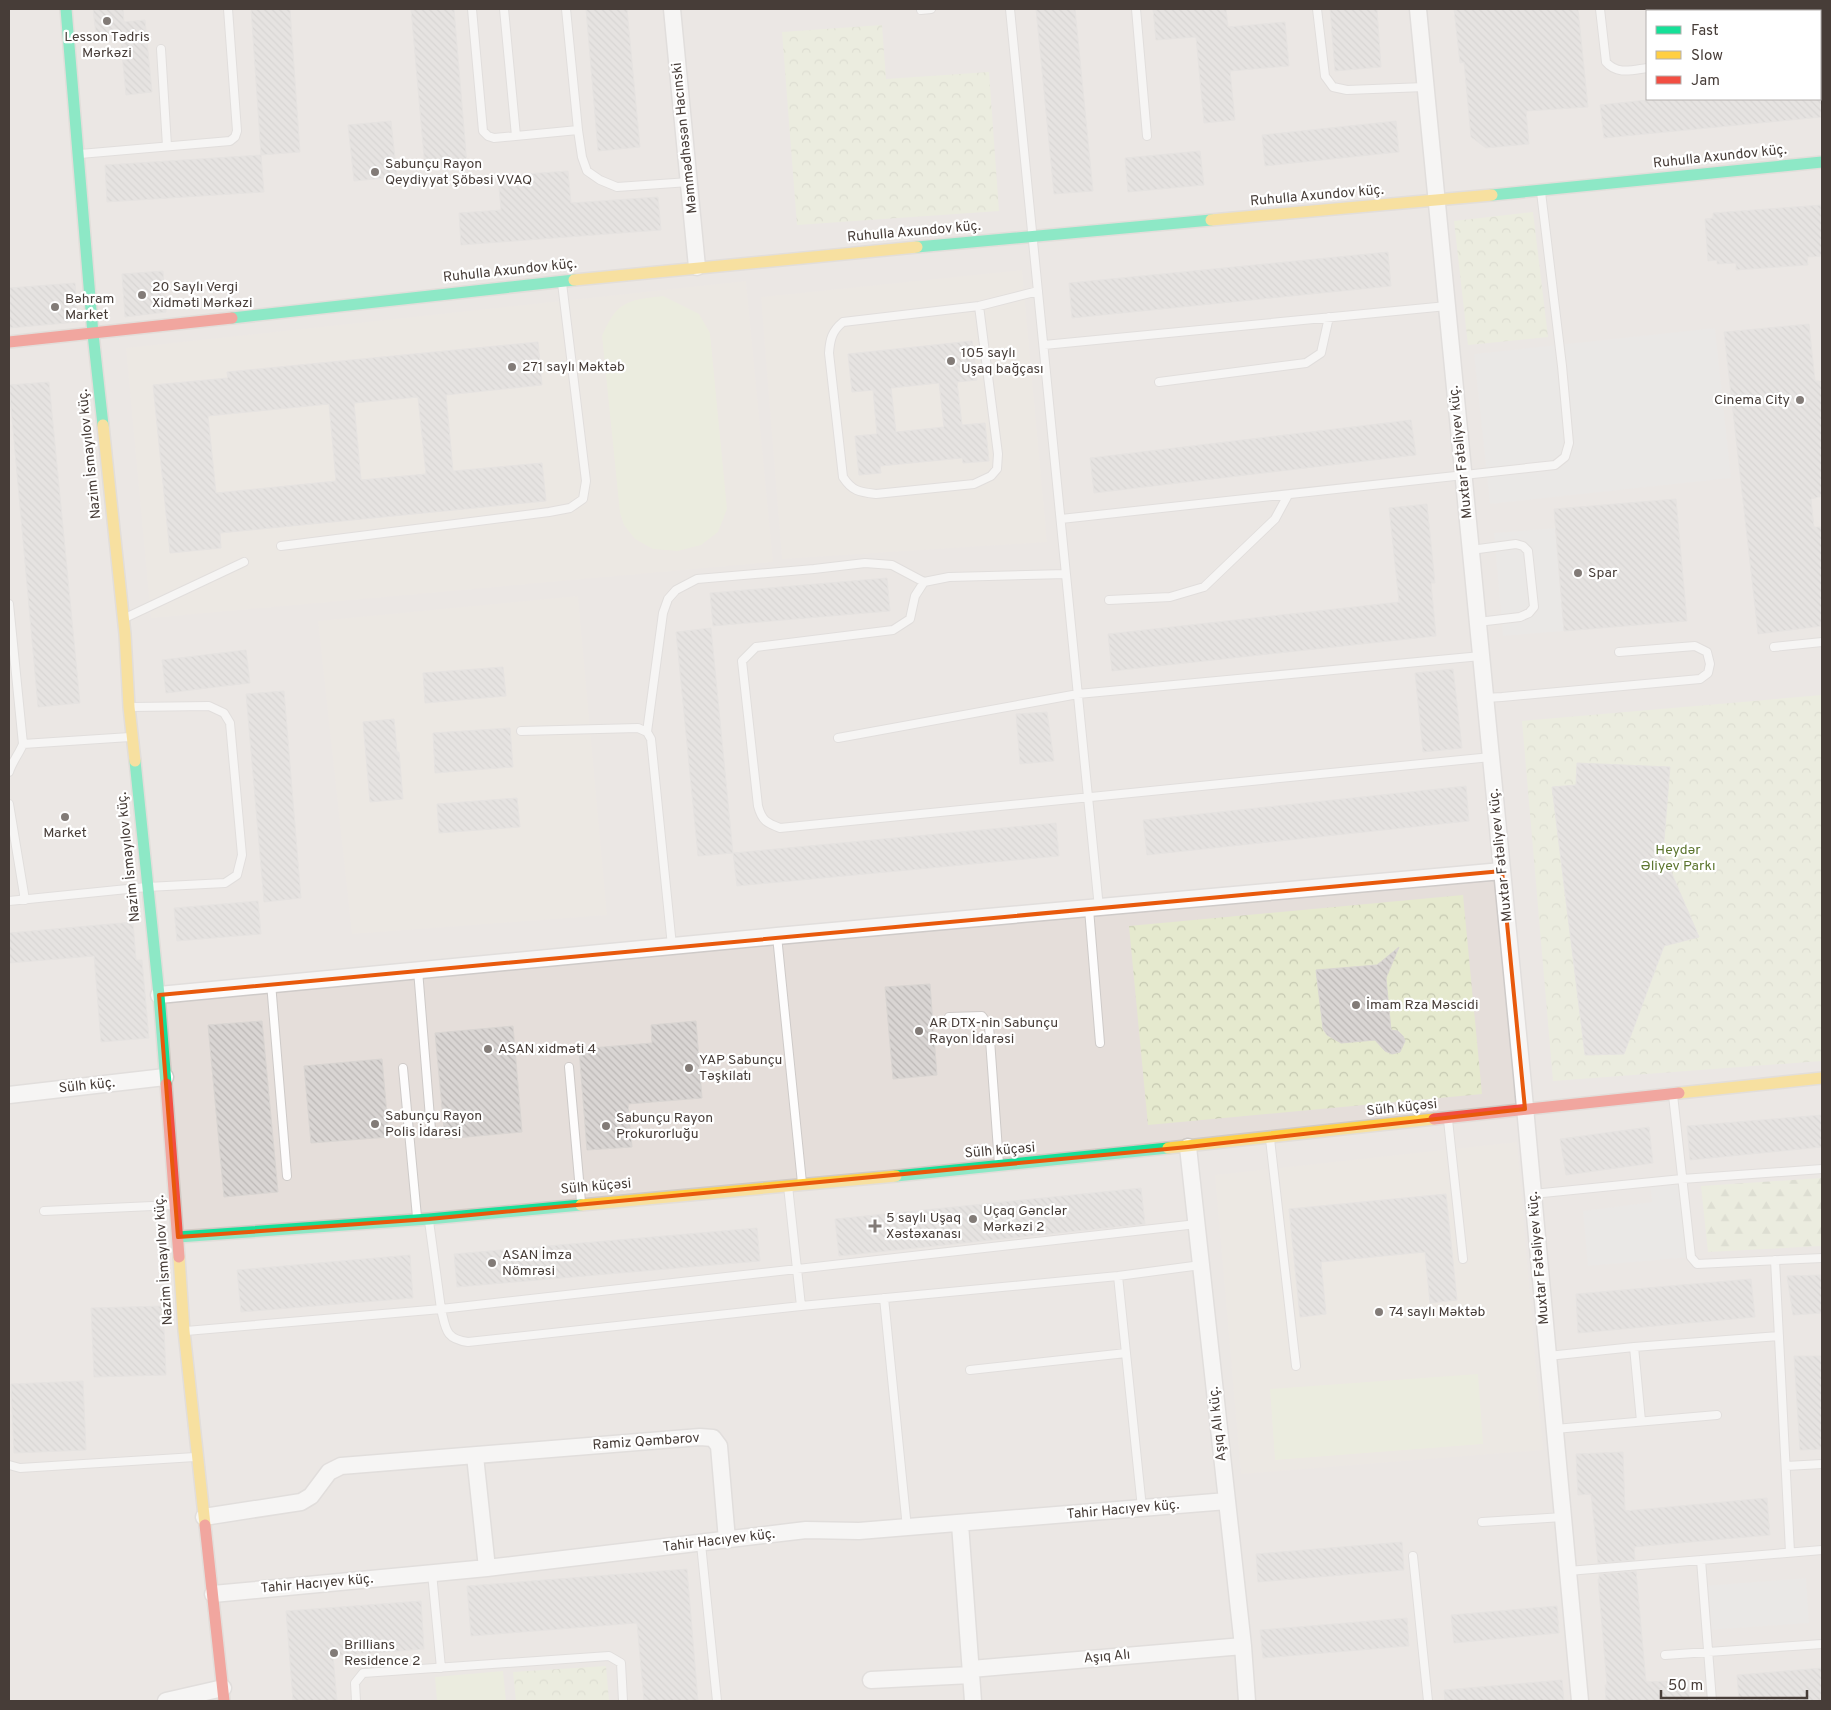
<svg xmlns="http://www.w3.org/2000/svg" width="1831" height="1710" font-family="Overpass,sans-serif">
  <defs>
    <pattern id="forest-firs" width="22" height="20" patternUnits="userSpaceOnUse" patternTransform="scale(1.25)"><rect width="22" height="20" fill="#e5e9ce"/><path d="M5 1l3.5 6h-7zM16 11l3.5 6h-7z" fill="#c6c9b2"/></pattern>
    <pattern id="park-crowns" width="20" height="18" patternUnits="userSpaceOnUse" patternTransform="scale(1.25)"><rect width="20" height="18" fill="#e5e9ce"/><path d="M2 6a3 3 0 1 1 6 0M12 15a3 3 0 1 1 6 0" fill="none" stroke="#c6c9b2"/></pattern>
    <pattern id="building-back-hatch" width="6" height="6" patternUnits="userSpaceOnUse" patternTransform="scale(1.25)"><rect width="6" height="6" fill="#d9d5d3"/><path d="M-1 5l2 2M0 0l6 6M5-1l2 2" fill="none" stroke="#bcb8b6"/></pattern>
  </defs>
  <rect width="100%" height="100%" fill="#f1eeec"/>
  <!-- residential -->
  <path fill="#e5deda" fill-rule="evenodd" d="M9,9H1822V1701H9ZM1647,11H1820V99H1647Z"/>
  <!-- education -->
  <path fill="#e7dfd8" d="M1022,270L1047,542L782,559L761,297Z
    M746,281L773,562L151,618L126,348Z
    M578,596L607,915L352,934L318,621Z
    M1517,1142L1543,1450L1241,1474L1215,1175Z"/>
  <!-- forest -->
  <path fill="url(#forest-firs)" d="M1822,1178V1246L1708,1252L1701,1186Z"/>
  <!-- park -->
  <path fill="url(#park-crowns)" d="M882,25L886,79L989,72L999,211L797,225L782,32Z
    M1533,212L1548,337L1468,345L1454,221Z
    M1822,695V1061L1553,1081L1522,721Z
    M1463,895L1482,1094L1148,1125L1129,926Z
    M606,1666L609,1701H516L513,1672Z"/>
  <!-- pitch -->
  <path fill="#e5e9ce" d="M663,296L699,314L710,333L727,509L718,532L701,545L678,551L653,549L635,539L624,525L620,513L602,336C617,301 627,300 663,296Z
    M1478,1374L1483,1444L1275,1460L1270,1389Z
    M503,1671L506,1701H437L435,1677Z"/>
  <!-- parking -->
  <path fill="#e3dfdd" d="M1715,328L1731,478L1490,504L1474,354Z
    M1555,528L1564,631L1503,636L1494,533Z
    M1682,1179L1691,1257L1588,1266L1583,1211L1652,1202L1650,1182Z
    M1806,1578L1809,1623L1707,1630L1703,1586Z"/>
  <!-- building -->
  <path fill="url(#building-back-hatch)" stroke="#d9d5d2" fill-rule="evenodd" d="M93,9H123L124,22L145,20L152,92L126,95L120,33L96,35Z
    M251,9H290L300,152L261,155Z
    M411,9H454L467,165L425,168Z
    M586,9H627L640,147L598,151Z
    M1036,9H1075L1093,191L1054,194Z
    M1153,9H1226L1228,27L1285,22L1289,66L1230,71L1235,120L1204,123L1196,37L1156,40Z
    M1330,9H1377L1381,67L1335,71Z
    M1454,9H1578L1588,107L1526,111L1529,144L1486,148L1471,137L1464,62L1460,63Z
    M1656,99H1822V117L1604,138L1600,105Z
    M391,121L397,177L354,181L348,125Z
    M1396,121L1399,152L1265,166L1262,135Z
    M1200,151L1204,185L1128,192L1125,158Z
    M261,155L264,192L107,202L105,165Z
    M568,171L571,203L658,197L661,230L461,245L459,213L501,210L498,176Z
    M1821,205L1822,256L1807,257L1808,265L1736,270V263L1717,264V260L1708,261L1705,219L1713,218V213Z
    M1388,252L1391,286L1072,318L1069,283Z
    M163,271L166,312L125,317L122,274Z
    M75,283L78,322L9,328V288Z
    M1809,324L1815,381H1822V496L1811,499L1814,527H1822V626L1758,634L1724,332Z
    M972,341L977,380L957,382L962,425L985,423L989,461L963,463L962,458L880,466L881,473L859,475L855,436L877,434L873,390L852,392L848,354ZM939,383L944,427L896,432L891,388Z
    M538,342L542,385L446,395L453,471L542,463L546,501L220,533L221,548L170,553L153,385L228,378L227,372ZM418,397L426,474L361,480L354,403ZM329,404L336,481L216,493L208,416Z
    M49,382L80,703L38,707L9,385Z
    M1411,420L1416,455L1094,493L1090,458Z
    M1676,499L1687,621L1564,631L1554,509Z
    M1427,504L1435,583H1431L1436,636L1112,671L1108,634L1399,602L1389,508Z
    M887,578L890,611L713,626L710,593Z
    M711,628L733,853L698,856L676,632Z
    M246,650L250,683L166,693L162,660Z
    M503,667L506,696L425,703L423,673Z
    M1453,669L1462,748L1423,752L1415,673Z
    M284,691L301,898L264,902L246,694Z
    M1047,712L1054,761L1020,764L1016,714Z
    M394,719L397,752H399L403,799L370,802L363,722Z
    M510,728L513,767L435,773L433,733Z
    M1577,763L1670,767L1663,853L1699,937L1664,946L1624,1054L1585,1055L1552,787L1576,785Z
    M1466,786L1469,821L1147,855L1143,820Z
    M517,798L520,827L439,833L437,804Z
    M1056,823L1059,856L737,886L733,853Z
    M258,901L261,934L177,941L174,908Z
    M133,922L136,960H142L149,1038L101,1042L94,956L9,963V933Z
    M1399,947L1386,978L1391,1030L1398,1031L1403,1036L1405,1041L1400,1052L1392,1054L1385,1051L1375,1040L1341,1043L1327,1035L1323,1029L1316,970L1377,965Z
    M930,984L937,1075L893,1079L885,987Z
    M262,1021L278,1192L224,1197L208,1025Z
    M696,1021L702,1098L628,1104L632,1147L587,1150L579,1049L652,1043L651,1025Z
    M513,1026L522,1132L445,1139L435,1033Z
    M382,1059L389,1137L311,1143L304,1066Z
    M1822,1115V1147L1690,1160L1687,1126Z
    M1649,1127L1653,1163L1566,1175L1560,1139Z
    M1141,1188L1145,1224L839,1256L835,1219Z
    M1446,1194L1457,1300L1430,1303L1425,1252L1321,1262L1326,1314L1300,1317L1289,1209Z
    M757,1228L760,1261L457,1287L454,1254Z
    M410,1255L413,1298L241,1312L237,1270Z
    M1822,1275V1313L1793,1315L1787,1276Z
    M1751,1279L1755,1317L1578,1333L1576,1294Z
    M163,1306L166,1375L94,1377L91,1308Z
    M1794,1356H1822V1449L1800,1450Z
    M83,1381L86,1450L14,1453L11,1384Z
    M1623,1452L1625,1511L1767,1498L1770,1535L1634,1547L1635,1560L1598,1563L1591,1494L1578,1495L1576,1454Z
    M1402,1542L1404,1570L1258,1582L1256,1554Z
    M687,1569L698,1701H644L637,1623L471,1636L467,1586Z
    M1636,1571L1646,1682L1688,1680L1690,1701H1606L1605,1685H1607L1598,1579H1599V1574Z
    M421,1601L424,1649L333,1656L337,1701H293L286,1611Z
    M1557,1606L1559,1633L1454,1643L1451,1615Z
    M1407,1618L1409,1646L1263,1658L1260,1630Z
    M1822,1668V1701H1739L1737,1675Z
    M1562,1680L1564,1701H1445L1444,1690Z"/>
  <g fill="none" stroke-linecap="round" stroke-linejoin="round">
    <!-- lane casing -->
    <g stroke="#cecac8" stroke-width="10">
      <path id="lane" d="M472,9L483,131L488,136L494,138L578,130
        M504,9L516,136
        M566,9L578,130L582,157L587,171L600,180L617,187L689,182
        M1010,9L1099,908
        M1136,9L1147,136
        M1317,9L1325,76L1333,87L1347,90L1425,87
        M1600,9L1606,62C1617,75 1632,70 1647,68
        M921,10L931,9
        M161,49L167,146
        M1820,52H1822
        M80,154L230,141L235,137L237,131L228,9
        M979,306L998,454L997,469L991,476L974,484L876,494C859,492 852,491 843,477L829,353C830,339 832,331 843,322L979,306L1038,291
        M1044,345L1447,306
        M1159,382L1306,363L1321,353L1329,317
        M1061,519L1555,465L1565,457L1569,443L1562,366L1541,192
        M281,546L549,512L570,508L583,499L586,481L562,283
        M1471,550L1516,544L1523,546L1528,551L1534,607L1529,613L1520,617L1478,622
        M1066,574L949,577L924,582L915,596L910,619L893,630L756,647L742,661L758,806C762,821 767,823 780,828L1491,757
        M1109,600L1170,597L1204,587L1275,519L1288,495
        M9,604L23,744C19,754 12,762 9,772
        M125,618L244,562
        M1774,647L1822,642
        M1485,698L1502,697L1700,679L1708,673L1710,664L1707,652L1695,646L1619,652
        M521,731L638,728L647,732L651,739L672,946
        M647,732L663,613L668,599L676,590L697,579L814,569L865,563L892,565L924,582
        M838,738L1078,694L1481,656
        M23,744L130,737
        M9,804L25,900
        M9,901L147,887L225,883L237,875L242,855L230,723L224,713L209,706L131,707
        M1089,909L1100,1043
        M777,936L802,1183
        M418,970L431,1130
        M271,983L287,1176
        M949,1017L982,1016L989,1026L999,1164
        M569,1067L581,1202
        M403,1068L417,1217
        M1673,1095L1691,1257L1697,1264L1822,1258
        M1448,1120L1463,1259
        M1270,1139L1296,1366
        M788,1186L801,1306
        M1533,1194L1682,1179L1822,1169
        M44,1211L174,1205
        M429,1221L441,1309L1197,1224
        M1775,1260L1790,1552
        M1118,1276L1142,1508
        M884,1298L907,1528
        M186,1331L441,1309C446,1329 445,1339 468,1342L801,1306L1118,1276L1201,1265
        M1634,1347L1641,1421
        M1548,1356L1634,1347L1779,1336
        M970,1370L1126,1353
        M1555,1429L1717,1415
        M9,1465L20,1468L195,1457
        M1786,1466L1822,1464
        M1482,1522L1563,1517
        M701,1544L717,1701
        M1413,1556L1428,1701
        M1701,1560L1712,1701
        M1568,1571L1822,1550
        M432,1573L441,1668
        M1665,1655L1822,1644
        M356,1701L355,1683L363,1673L609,1656L621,1663L623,1701"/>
    </g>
    <!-- street casing -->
    <g stroke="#cecac8" stroke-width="19">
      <path id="street" d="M672,9L697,267
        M1418,9L1522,1075L1580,1701
        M159,995L777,936L1502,871
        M9,1095L165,1077
        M1188,1147L1243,1646L1247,1701
        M475,1456L487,1568
        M204,1517L301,1502L311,1496L329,1472L341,1466L700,1437L713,1438L719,1446L727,1540
        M960,1524L973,1701
        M213,1594L487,1568L806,1530L859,1531L1227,1501
        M971,1669L1243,1646
        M871,1680L971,1675
        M166,1701L223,1688"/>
    </g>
    <!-- fast casing -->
    <g stroke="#d1cac4" stroke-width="14">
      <path id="fast" d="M66,9L93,334L103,425
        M1492,195L1822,162
        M917,247L1211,220
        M232,318L574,280
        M135,761L159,995L166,1084
        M896,1176L1168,1148
        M178,1237L429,1219L581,1205"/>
    </g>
    <!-- slow casing -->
    <g stroke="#d1cac4" stroke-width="14">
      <path id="slow" d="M1211,220L1492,195
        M574,280L917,247
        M103,425L125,634L129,707L135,761
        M1679,1093L1822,1078
        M1168,1148L1434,1119
        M581,1205L896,1176
        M179,1257L184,1331L205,1525"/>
    </g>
    <!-- jam casing -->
    <g stroke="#d1cac4" stroke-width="14">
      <path id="jam" d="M9,342L232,318
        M166,1084L179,1257
        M1434,1119L1679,1093
        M205,1525L224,1701"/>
    </g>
    <!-- lane -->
    <use href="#lane" stroke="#fdfcfc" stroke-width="8"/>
    <!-- street -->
    <use href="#street" stroke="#fdfcfc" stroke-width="16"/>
    <!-- fast -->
    <use href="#fast" stroke="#16e098" stroke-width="11"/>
    <!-- slow -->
    <use href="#slow" stroke="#ffcf43" stroke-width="11"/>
    <!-- jam -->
    <use href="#jam" stroke="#f24e42" stroke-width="11"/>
  </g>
  <!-- marked area -->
  <path d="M0 0H1831V1710H0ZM1502,871L1525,1109L1188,1147L429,1219L178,1237L159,995Z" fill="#f1eeec" fill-opacity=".55" fill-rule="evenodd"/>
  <path fill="none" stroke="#e8590c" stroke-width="4" stroke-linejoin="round" d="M1502,871L1525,1109L1188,1147L429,1219L178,1237L159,995Z"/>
  <!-- markers -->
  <g fill="#827b77" stroke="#fff" stroke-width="2">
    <circle cx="107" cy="21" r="5"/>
    <circle cx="375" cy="172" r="5"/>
    <circle cx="142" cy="295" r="5"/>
    <circle cx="55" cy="307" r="5"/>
    <circle cx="951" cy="361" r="5"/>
    <circle cx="512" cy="367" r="5"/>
    <circle cx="1800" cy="400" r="5"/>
    <circle cx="1578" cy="573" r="5"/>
    <circle cx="65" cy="817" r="5"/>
    <circle cx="1356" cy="1005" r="5"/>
    <circle cx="919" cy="1031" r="5"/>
    <circle cx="488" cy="1049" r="5"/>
    <circle cx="689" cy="1068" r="5"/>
    <circle cx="375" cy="1124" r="5"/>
    <circle cx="606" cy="1126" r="5"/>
    <circle cx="973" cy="1219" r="5"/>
    <path d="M872.5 1218.5h5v5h5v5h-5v5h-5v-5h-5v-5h5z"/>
    <circle cx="492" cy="1263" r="5"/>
    <circle cx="1379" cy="1312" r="5"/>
    <circle cx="334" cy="1653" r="5"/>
  </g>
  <g text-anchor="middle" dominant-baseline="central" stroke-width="4.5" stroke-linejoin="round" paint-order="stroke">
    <!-- poi labels -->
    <g font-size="14" fill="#473d38" stroke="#fff" text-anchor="start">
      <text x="107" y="37" text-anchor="middle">Lesson Tədris<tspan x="107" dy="16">Mərkəzi</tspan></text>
      <text x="385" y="164">Sabunçu Rayon<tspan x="385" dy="16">Qeydiyyat Şöbəsi VVAQ</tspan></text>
      <text x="152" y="287">20 Saylı Vergi<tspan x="152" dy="16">Xidməti Mərkəzi</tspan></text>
      <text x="65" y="299">Bəhram<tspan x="65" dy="16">Market</tspan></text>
      <text x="961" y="353">105 saylı<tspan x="961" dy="16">Uşaq bağçası</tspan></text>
      <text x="522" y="367">271 saylı Məktəb</text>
      <text x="1790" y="400" text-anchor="end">Cinema City</text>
      <text x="1588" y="573">Spar</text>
      <text x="65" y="833" text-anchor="middle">Market</text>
      <text x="1366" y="1005">İmam Rza Məscidi</text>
      <text x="929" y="1023">AR DTX-nin Sabunçu<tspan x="929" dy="16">Rayon İdarəsi</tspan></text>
      <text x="498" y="1049">ASAN xidməti 4</text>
      <text x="699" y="1060">YAP Sabunçu<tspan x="699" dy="16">Təşkilatı</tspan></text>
      <text x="385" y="1116">Sabunçu Rayon<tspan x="385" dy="16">Polis İdarəsi</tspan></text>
      <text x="616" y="1118">Sabunçu Rayon<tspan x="616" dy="16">Prokurorluğu</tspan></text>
      <text x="983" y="1211">Uçaq Gənclər<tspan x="983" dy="16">Mərkəzi 2</tspan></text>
      <text x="886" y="1218">5 saylı Uşaq<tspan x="886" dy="16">Xəstəxanası</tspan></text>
      <text x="502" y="1255">ASAN İmza<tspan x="502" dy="16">Nömrəsi</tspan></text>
      <text x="1389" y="1312">74 saylı Məktəb</text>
      <text x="344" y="1645">Brillians<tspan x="344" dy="16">Residence 2</tspan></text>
    </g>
    <!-- street labels -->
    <g font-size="14" fill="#473d38" stroke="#fff">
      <text transform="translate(685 138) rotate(-96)">Məmmədhəsən Hacınski</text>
      <text transform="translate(1720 157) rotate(-6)">Ruhulla Axundov küç.</text>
      <text transform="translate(1317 196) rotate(-5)">Ruhulla Axundov küç.</text>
      <text transform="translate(914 232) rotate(-5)">Ruhulla Axundov küç.</text>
      <text transform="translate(510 271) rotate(-6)">Ruhulla Axundov küç.</text>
      <text transform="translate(1461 452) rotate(-96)">Muxtar Fətəliyev küç.</text>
      <text transform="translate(90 454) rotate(-96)">Nazim İsmayılov küç.</text>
      <text transform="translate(1501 855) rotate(-96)">Muxtar Fətəliyev küç.</text>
      <text transform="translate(129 857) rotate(-96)">Nazim İsmayılov küç.</text>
      <text transform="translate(87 1086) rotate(-6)">Sülh küç.</text>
      <text transform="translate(1402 1108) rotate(-6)">Sülh küçəsi</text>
      <text transform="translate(1000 1151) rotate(-5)">Sülh küçəsi</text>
      <text transform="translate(596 1187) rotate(-5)">Sülh küçəsi</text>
      <text transform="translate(1539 1258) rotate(-95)">Muxtar Fətəliyev küç.</text>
      <text transform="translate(164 1260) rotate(-94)">Nazim İsmayılov küç.</text>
      <text transform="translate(1218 1424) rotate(-96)">Aşıq Alı küç.</text>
      <text transform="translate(646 1442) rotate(-4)">Ramiz Qəmbərov</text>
      <text transform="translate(1123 1510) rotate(-5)">Tahir Hacıyev küç.</text>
      <text transform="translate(719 1541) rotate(-7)">Tahir Hacıyev küç.</text>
      <text transform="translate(317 1584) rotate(-5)">Tahir Hacıyev küç.</text>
      <text transform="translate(1107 1657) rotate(-5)">Aşıq Alı</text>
    </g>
    <!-- park labels -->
    <g font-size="14" fill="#5c752e" stroke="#fff">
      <text x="1678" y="850">Heydər<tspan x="1678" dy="16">Əliyev Parkı</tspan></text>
    </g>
  </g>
  <!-- border -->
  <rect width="1831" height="1710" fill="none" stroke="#473d38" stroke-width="20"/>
  <!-- legend -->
  <rect x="1646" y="10" width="175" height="90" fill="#ffffff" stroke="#b5b1af"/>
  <rect x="1656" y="26" width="25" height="8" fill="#16e098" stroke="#b5b1af"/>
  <text x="1691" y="35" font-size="15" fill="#473d38">Fast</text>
  <rect x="1656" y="51" width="25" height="8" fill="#ffcf43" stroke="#b5b1af"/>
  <text x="1691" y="60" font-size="15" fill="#473d38">Slow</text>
  <rect x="1656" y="76" width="25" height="8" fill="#f24e42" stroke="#b5b1af"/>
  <text x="1691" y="85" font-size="15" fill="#473d38">Jam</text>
  <!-- scale -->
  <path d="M1661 1690v8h146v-8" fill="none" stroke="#473d38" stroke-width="2.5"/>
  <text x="1668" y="1690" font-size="15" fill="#473d38" stroke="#ffffff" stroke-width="4" paint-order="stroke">50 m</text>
</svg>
